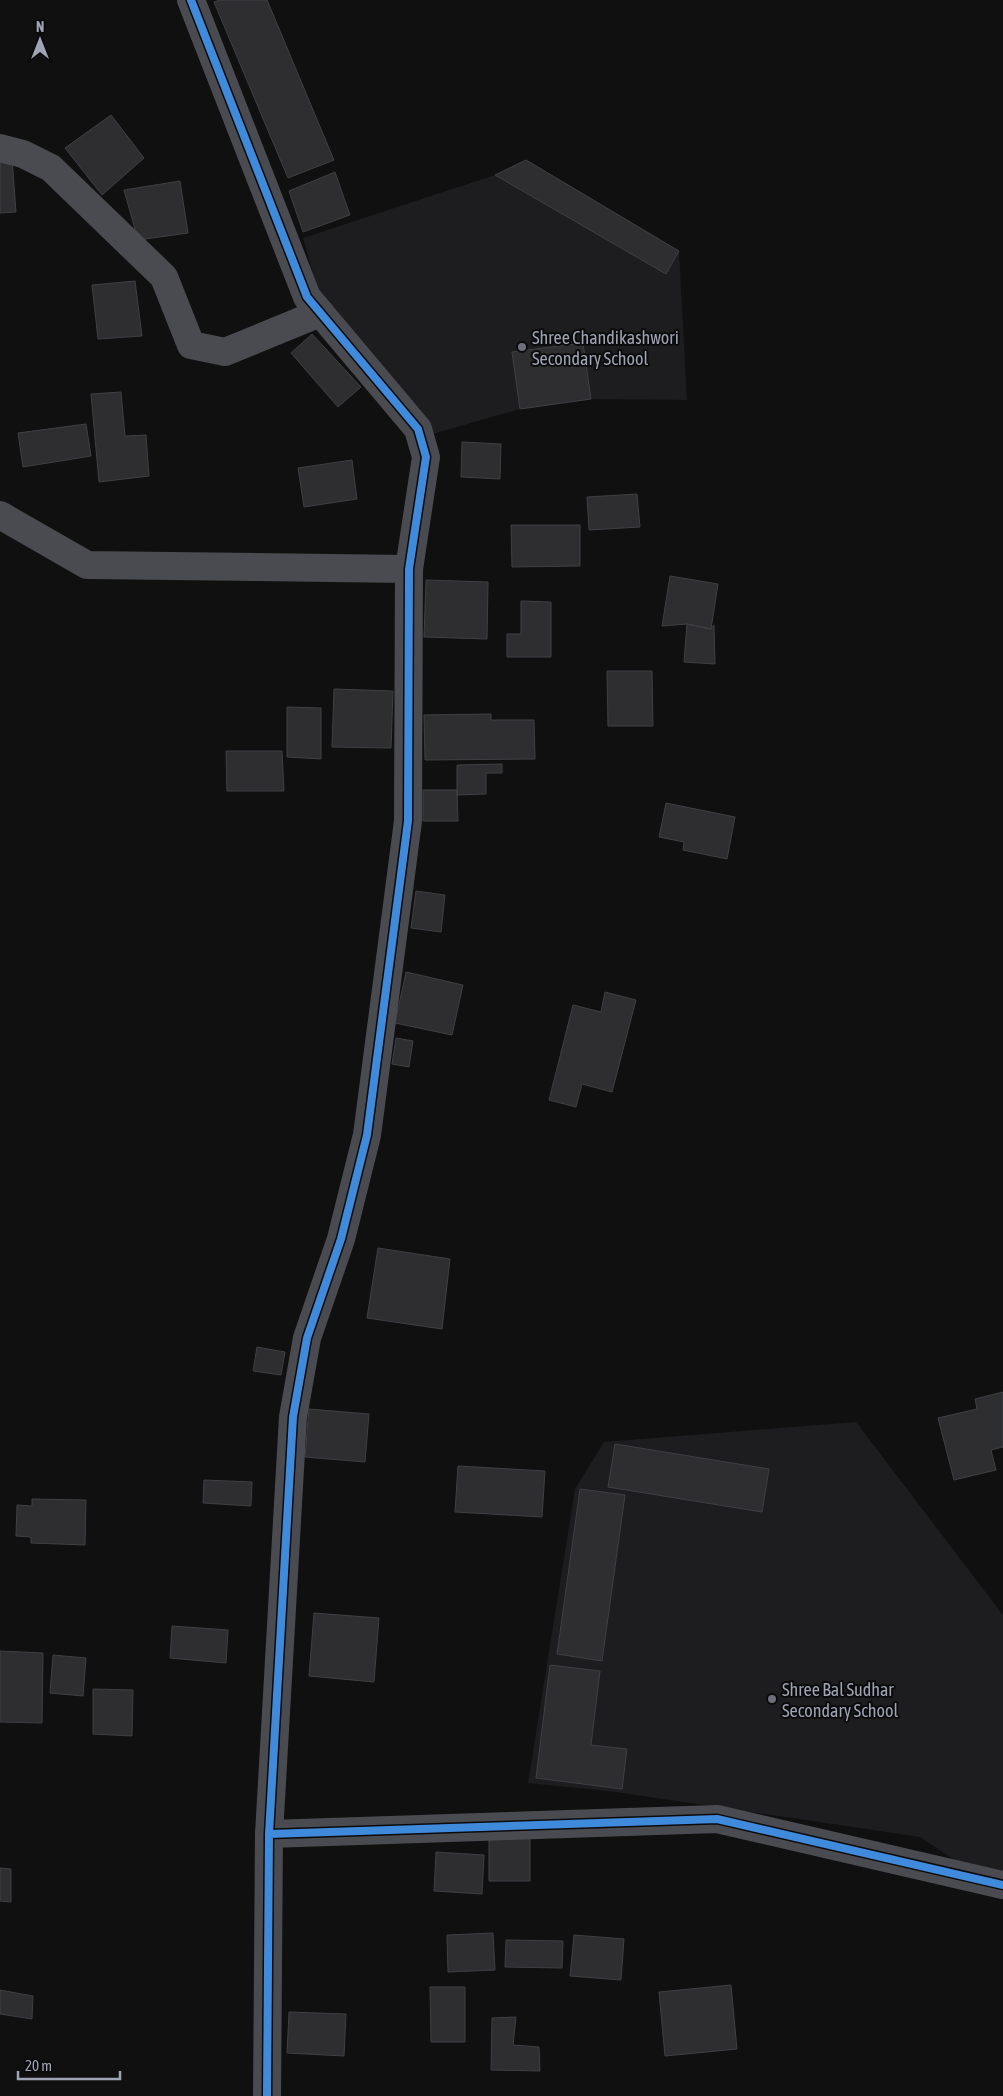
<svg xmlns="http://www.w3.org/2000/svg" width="1003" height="2096" font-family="'Asap Condensed',sans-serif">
  <rect width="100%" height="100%" fill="#101010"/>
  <!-- built -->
  <path fill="#1d1d1f" d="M526,160L679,251L687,400L591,399L520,409L429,435L319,294L303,238L495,175Z
    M856,1422L1003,1615V1879L988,1882L920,1837L616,1792L528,1783L575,1489L604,1442Z"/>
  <!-- building -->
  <path fill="#2e2e30" stroke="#3f4044" d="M220,0H267L334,160L288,178L214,2Z
    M111,115L144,158L102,195L65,148Z
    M12,159L16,212L0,213V160Z
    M526,160L679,251L666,274L495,175Z
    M335,172L350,215L303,232L289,191Z
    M180,181L188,233L138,240L124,190Z
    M135,281L142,336L98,339L92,285Z
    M312,334L361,387L338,407L291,353Z
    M583,343L591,399L520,409L512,352Z
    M121,392L125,436L146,435L149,476L99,482L91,394Z
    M86,424L91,456L23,467L18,433Z
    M462,442L501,444L500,479L461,477Z
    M352,460L357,499L304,507L298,468Z
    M637,494L640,527L589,530L587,497Z
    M511,525H580V566L512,567Z
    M670,576L718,584L711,629L687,624L662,626Z
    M426,580L488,582L487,639L424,637Z
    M521,601L551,602V657H507V634H521Z
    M687,624L711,629L714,625L715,664L684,662Z
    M607,671H652L653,726H608Z
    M334,689L393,691L391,748L332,747Z
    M287,707L321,708V759L287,757Z
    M491,714V720H534L535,759L425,760L424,715Z
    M226,751H282L284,791H227Z
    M502,764V773H486V794L457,795V765Z
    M423,790H457L458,821H423Z
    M666,803L735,817L727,859L683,850L684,842L659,837Z
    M416,891L445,895L441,932L411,928Z
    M406,972L463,985L452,1035L395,1023Z
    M605,992L636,1000L612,1092L582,1084L576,1107L549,1100L573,1005L601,1012Z
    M396,1038L413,1041L409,1067L392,1064Z
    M378,1248L450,1259L442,1329L367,1318Z
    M257,1347L285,1352L281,1375L253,1371Z
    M1003,1392V1447L991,1450L996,1470L954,1480L938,1418L977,1409L975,1399Z
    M309,1409L369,1414L365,1462L305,1457Z
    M615,1444L769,1469L762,1512L608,1487Z
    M458,1466L545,1471L542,1517L455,1512Z
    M204,1480L252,1482L251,1506L203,1503Z
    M580,1489L625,1495L602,1661L557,1654Z
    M32,1499L86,1500L85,1545L31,1543V1537L16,1536L17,1505L32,1506Z
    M314,1613L379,1618L374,1682L309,1676Z
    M172,1626L228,1630L226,1663L170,1658Z
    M0,1651L43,1653L42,1723L0,1722Z
    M53,1655L86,1658L83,1696L50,1693Z
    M550,1665L600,1671L591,1745L627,1749L622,1789L536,1778Z
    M93,1689L133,1690L132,1736L93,1734Z
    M489,1833H530V1881H489Z
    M436,1852L484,1855L482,1894L434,1891Z
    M0,1868L11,1869V1902L0,1901Z
    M493,1933L495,1970L448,1972L447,1935Z
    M574,1935L624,1939L621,1980L570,1976Z
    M506,1940L563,1941L562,1968L505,1967Z
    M731,1985L737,2049L665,2056L659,1992Z
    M430,1987H465V2042H431Z
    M0,1990L33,1996L32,2019L0,2014Z
    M289,2012L346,2014L344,2056L287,2053Z
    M516,2017L513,2045L539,2047L540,2071L491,2070L492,2018Z"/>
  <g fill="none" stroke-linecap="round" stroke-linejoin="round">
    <!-- minor -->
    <path stroke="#4a4b50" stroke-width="28" d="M0,148L23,154L51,168L164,277L191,345L225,352L320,313
      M0,515L87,565L409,569
      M269,1834L717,1819L1003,1885"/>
    <!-- tertiary -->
    <path stroke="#4a4b50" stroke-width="28" d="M191,0L307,297L418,429L426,457L409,569L408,821L367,1135L341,1239L307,1338L293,1417L269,1834L267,2096"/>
    <!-- cycleway casing -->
    <g stroke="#0b0b0c" stroke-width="11">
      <path id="cycleway" d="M191,0L307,297L418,429L426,457L409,569L408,821L367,1135L341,1239L307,1338L293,1417L269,1834L267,2096
        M269,1834L717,1819L1003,1885"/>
    </g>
    <!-- cycleway -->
    <use href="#cycleway" stroke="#408adc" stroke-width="8"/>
  </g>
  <!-- markers -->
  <g fill="#6d707b" stroke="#0b0b0c" stroke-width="2">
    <circle cx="522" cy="347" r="5"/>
    <circle cx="772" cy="1699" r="5"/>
  </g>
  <g text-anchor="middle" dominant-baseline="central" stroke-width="4" stroke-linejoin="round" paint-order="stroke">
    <!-- poi labels -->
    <g font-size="18" fill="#9fa4b4" stroke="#0b0b0c" text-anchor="start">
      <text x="532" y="337">Shree Chandikashwori<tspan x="532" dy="21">Secondary School</tspan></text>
      <text x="782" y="1689">Shree Bal Sudhar<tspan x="782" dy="21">Secondary School</tspan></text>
    </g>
  </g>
  <!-- north arrow -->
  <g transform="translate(40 40)" stroke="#0b0b0c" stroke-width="4" paint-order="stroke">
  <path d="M0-4L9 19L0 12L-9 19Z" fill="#9fa4b4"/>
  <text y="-8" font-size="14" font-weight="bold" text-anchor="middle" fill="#9fa4b4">N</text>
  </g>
  <!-- scale -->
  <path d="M18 2071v8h102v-8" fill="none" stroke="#9fa4b4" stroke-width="2.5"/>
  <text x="25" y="2071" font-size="15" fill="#9fa4b4" stroke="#0b0b0c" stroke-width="4" paint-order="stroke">20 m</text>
</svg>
